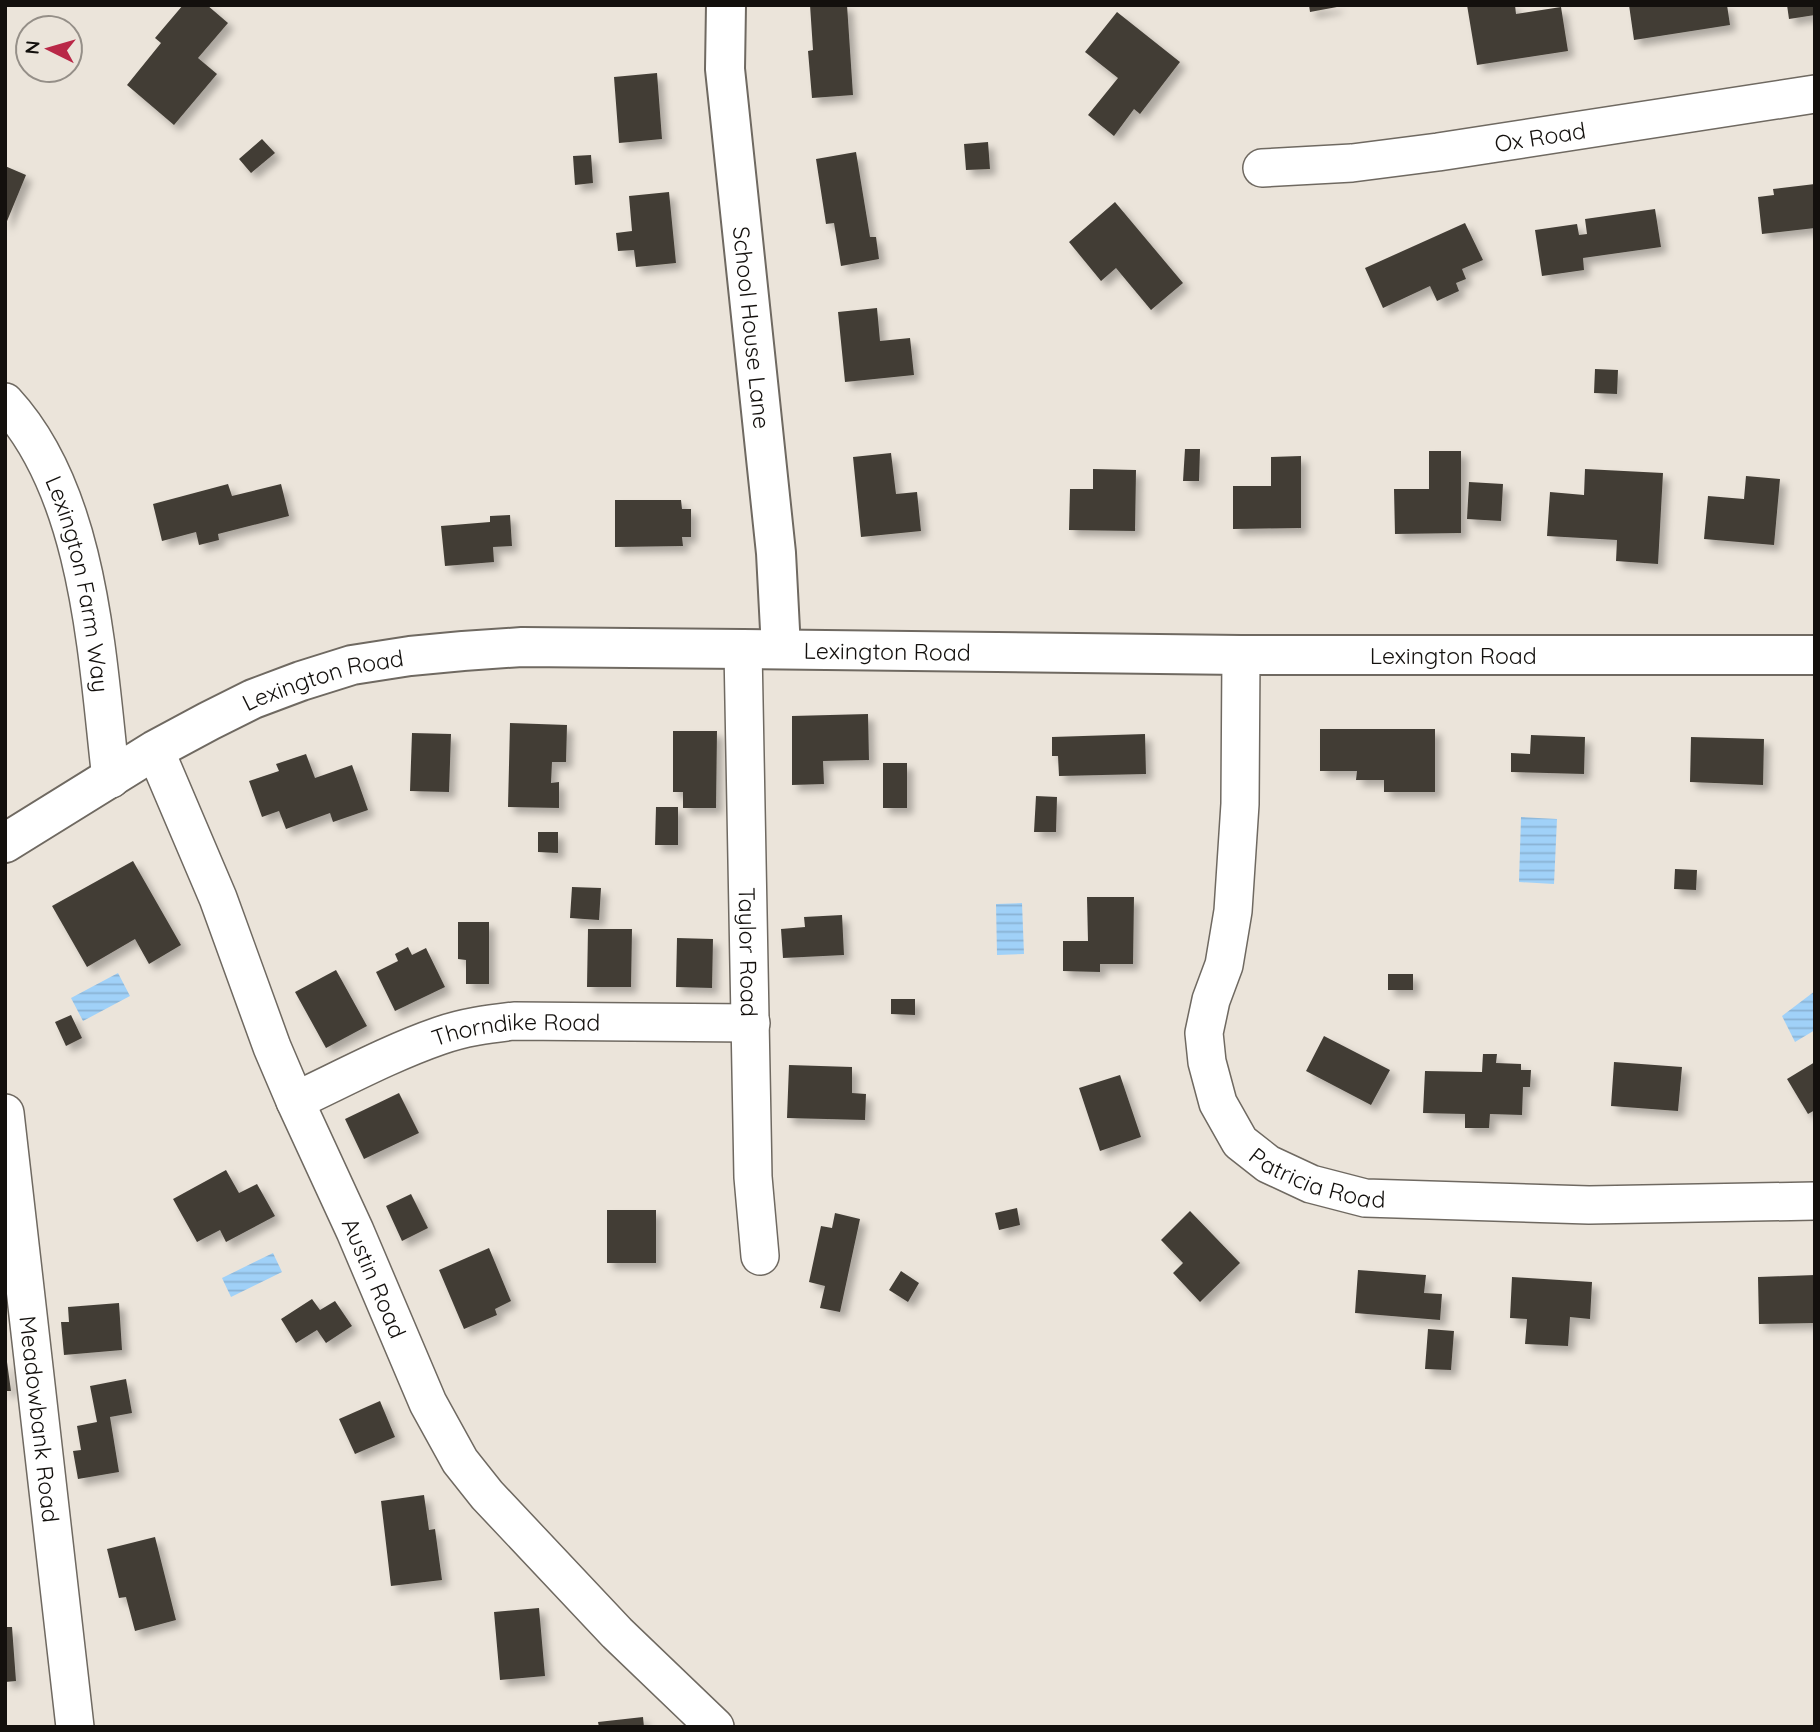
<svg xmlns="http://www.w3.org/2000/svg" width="1820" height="1732" font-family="Quicksand,sans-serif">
  <defs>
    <pattern id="water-rules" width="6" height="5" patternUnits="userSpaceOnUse" patternTransform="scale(1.75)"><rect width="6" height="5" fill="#a0d1f8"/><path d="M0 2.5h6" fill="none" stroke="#89b2d3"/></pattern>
    <filter id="shadow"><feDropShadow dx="6" dy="6" stdDeviation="3.5" flood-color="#0004"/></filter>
  </defs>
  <rect width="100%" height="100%" fill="#ebe4da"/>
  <!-- water -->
  <path fill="url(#water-rules)" d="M1521,817L1557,819L1554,884L1519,882Z
    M1022,903L1024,954L997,955L996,904Z
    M118,973L130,996L83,1021L71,998Z
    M1815,991V1030L1795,1042L1782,1016Z
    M273,1253L282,1272L231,1297L222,1278Z"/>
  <!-- building -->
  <path fill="#433e36" filter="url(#shadow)" d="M183,5H207L228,23L198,58L217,74L174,125L127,85L161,43L155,38Z
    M810,5H847L853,95L812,98L808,51L813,50Z
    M1309,5H1337V7L1310,12Z
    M1467,5H1515L1516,14L1561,7L1568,51L1477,65Z
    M1629,5H1727L1730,25L1634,40Z
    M1787,5H1815V15L1789,19Z
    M1117,12L1180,62L1140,114L1134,109L1114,136L1088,115L1118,78L1085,52Z
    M657,73L662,139L619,143L614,77Z
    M262,139L275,153L251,173L239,159Z
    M988,142L990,169L966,170L964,144Z
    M856,152L870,237H876L879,259L841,266L834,223L826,224L816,159Z
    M591,155L593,183L575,185L573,156Z
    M5,166L26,175L5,226Z
    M1815,184V228L1762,234L1758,197L1774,195L1773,189Z
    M669,192L676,263L636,267L634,250L618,251L616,233L632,231L629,196Z
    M1115,202L1183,283L1151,310L1116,268L1101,281L1069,242Z
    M1655,209L1661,247L1583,258L1584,270L1542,276L1535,230L1577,224L1579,235L1587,234L1585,219Z
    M1465,223L1483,260L1462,269L1466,279L1456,283L1459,291L1437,301L1430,286L1383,308L1365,268Z
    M877,308L880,341L910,338L914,375L845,382L838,312Z
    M1595,369L1618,370L1617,394L1594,393Z
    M1185,449H1200L1199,481H1183Z
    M1429,451H1461V533L1395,534L1394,489H1429Z
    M891,453L896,494L917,492L921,531L861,537L853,457Z
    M1301,456V528L1233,529V486H1271V457Z
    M1093,469L1136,470L1135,531L1069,530L1070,489H1093Z
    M1585,469L1663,473L1658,564L1616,561L1617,540L1547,536L1550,492L1584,495Z
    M1746,476L1780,479L1774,545L1704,539L1708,496L1744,499Z
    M1469,482L1503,484L1501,521L1467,519Z
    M228,484L232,496L281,484L289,516L218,534L219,540L199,545L196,532L162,541L153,504Z
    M615,500H681L682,509H691V537H682L683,546L615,547Z
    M510,515L512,546L493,547L494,562L445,566L441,526L490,522V516Z
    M868,714L869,760L823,761L824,784L792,785V716Z
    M510,723L567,725L566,762H552L551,783L559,782V808L508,807Z
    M1320,729H1435V792H1384V780H1356L1357,771H1320Z
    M673,731H717L716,808H683V792H673Z
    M412,733L451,734L449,792L410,791Z
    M1145,734L1146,774L1059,776L1058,756H1052V737Z
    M1531,735L1585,737L1584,774L1511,772V753L1530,754Z
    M1691,737L1764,739L1763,785L1690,782Z
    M306,754L315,778L352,765L368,810L333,822L330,813L286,829L279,811L262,817L249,781L279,771L276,764Z
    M883,763H907V808H883Z
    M1036,796L1057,797L1056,832H1034Z
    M656,807H678V845H655Z
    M538,832H558V853L538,852Z
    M133,861L181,945L149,964L135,939L87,967L52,906Z
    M1675,869L1697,870L1696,890L1674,889Z
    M572,887L601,888L599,920L570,918Z
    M1087,897H1134L1133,964H1100V972L1063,971V941H1088Z
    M842,915L844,955L783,958L781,929L805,927L804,917Z
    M458,922H489V984H466V960L458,959Z
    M588,929H632L631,987H587Z
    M677,938L713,939L712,988L676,987Z
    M408,947L412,955L426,948L445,987L395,1011L376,972L398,961L395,954Z
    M336,970L367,1026L326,1048L295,992Z
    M1388,974H1413V990H1388Z
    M891,999H915V1015L891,1014Z
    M71,1015L82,1038L66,1046L55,1022Z
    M1324,1036L1390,1070L1371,1105L1306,1071Z
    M1483,1054H1497L1496,1063L1521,1064V1070H1531L1530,1087H1523L1522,1115L1490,1114L1489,1128H1465V1114L1423,1113L1425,1071L1482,1072Z
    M1614,1062L1682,1067L1678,1111L1611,1106Z
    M1815,1062V1110L1808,1114L1787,1079Z
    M789,1065L852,1067V1093L866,1094L865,1120L787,1118Z
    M1120,1075L1141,1137L1100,1151L1079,1088Z
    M399,1093L419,1133L364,1159L345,1119Z
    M226,1170L239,1193L257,1184L275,1216L226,1242L220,1230L197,1242L173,1199Z
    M411,1194L428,1228L402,1241L386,1206Z
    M1017,1208L1020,1225L999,1230L995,1213Z
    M607,1210H656V1263H607Z
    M1190,1211L1240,1263L1200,1302L1173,1273L1183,1263L1161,1240Z
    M835,1213L860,1219L840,1312L820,1308L825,1286L809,1282L821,1226L832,1228Z
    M489,1248L511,1301L495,1309L497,1315L464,1329L439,1270Z
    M1358,1270L1426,1275L1424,1293L1442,1294L1440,1320L1355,1313Z
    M901,1271L919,1283L908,1302L889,1290Z
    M1815,1275V1323L1759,1324L1758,1277Z
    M1512,1277L1592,1282L1590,1319L1570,1317L1568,1346L1525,1344L1527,1319L1510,1318Z
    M312,1299L320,1310L335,1301L352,1326L326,1343L317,1330L296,1343L281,1319Z
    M119,1303L122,1350L64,1355L61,1322H69L68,1307Z
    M1428,1329L1454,1331L1451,1370L1425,1369Z
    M5,1362H7L11,1391H5Z
    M126,1379L132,1413L110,1417L119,1472L78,1479L73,1451L81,1450L77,1426L97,1422L90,1386Z
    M380,1401L395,1437L355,1454L339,1419Z
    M424,1495L429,1530L435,1529L442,1580L391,1586L381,1501Z
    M155,1537L176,1620L135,1631L126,1597L119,1598L107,1549Z
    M539,1608L545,1676L500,1680L494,1612Z
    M5,1627H12L16,1681L5,1682Z
    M643,1717L644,1727H599L598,1722Z"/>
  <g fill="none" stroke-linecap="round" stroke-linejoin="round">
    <!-- minor casing -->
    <g stroke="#6f6961" stroke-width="40">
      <g id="minor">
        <path id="s1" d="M1262,168L1352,163L1438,152L1815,94"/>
        <path id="s2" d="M5,402C91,495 97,659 111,779"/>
        <path id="s3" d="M743,649L753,1177L760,1256"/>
        <path id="s4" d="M1241,655L1240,804L1233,911L1224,965L1211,1000L1204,1033L1207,1062L1218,1103L1240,1142L1268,1164L1311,1184L1365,1198L1589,1205L1815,1201"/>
        <path id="s5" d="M155,750L218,898L272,1047L295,1101L355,1231L428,1403L460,1461L487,1495L617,1633L715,1727"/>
        <path id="s6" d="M295,1101C342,1079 390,1053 439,1036C464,1027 489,1024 514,1021L751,1023"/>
        <path id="s7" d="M5,1113L75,1727"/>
      </g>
    </g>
    <!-- tertiary casing -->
    <g stroke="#6f6961" stroke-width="42">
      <g id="tertiary">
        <path id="s8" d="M726,5L725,69L776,553L781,649"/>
        <path id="s9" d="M5,843L155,750L209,721L253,699L301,681L352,665L410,656L463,651L522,647L743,649L1241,655H1815"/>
      </g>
    </g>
    <!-- minor -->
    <use href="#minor" stroke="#fff" stroke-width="37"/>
    <!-- tertiary -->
    <use href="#tertiary" stroke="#fff" stroke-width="38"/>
  </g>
  <g text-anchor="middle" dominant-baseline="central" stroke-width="7" stroke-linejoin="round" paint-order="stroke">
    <!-- street labels -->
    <g font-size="23" fill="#13100d" stroke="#ebe4da">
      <text stroke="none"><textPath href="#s1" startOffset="280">Ox Road</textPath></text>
      <text stroke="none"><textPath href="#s8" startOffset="324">School House Lane</textPath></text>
      <text stroke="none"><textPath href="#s2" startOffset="200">Lexington Farm Way</textPath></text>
      <text stroke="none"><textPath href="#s9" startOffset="928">Lexington Road</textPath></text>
      <text stroke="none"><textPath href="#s9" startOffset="1494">Lexington Road</textPath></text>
      <text stroke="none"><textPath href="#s9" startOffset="360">Lexington Road</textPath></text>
      <text stroke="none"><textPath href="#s3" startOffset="303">Taylor Road</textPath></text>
      <text stroke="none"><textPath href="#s6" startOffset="236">Thorndike Road</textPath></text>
      <text stroke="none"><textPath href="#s4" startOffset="586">Patricia Road</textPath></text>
      <text stroke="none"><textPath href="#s5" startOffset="572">Austin Road</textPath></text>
      <text stroke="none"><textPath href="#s7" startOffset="308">Meadowbank Road</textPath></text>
    </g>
  </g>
  <!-- border -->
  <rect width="1820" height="1732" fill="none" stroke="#13100d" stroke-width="14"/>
  <!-- north arrow -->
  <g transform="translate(49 49) rotate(275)"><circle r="33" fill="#ebe4da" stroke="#958f88" stroke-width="2"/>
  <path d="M0-5L12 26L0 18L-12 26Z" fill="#b92847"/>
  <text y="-10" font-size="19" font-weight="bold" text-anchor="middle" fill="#13100d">N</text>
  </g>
</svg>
